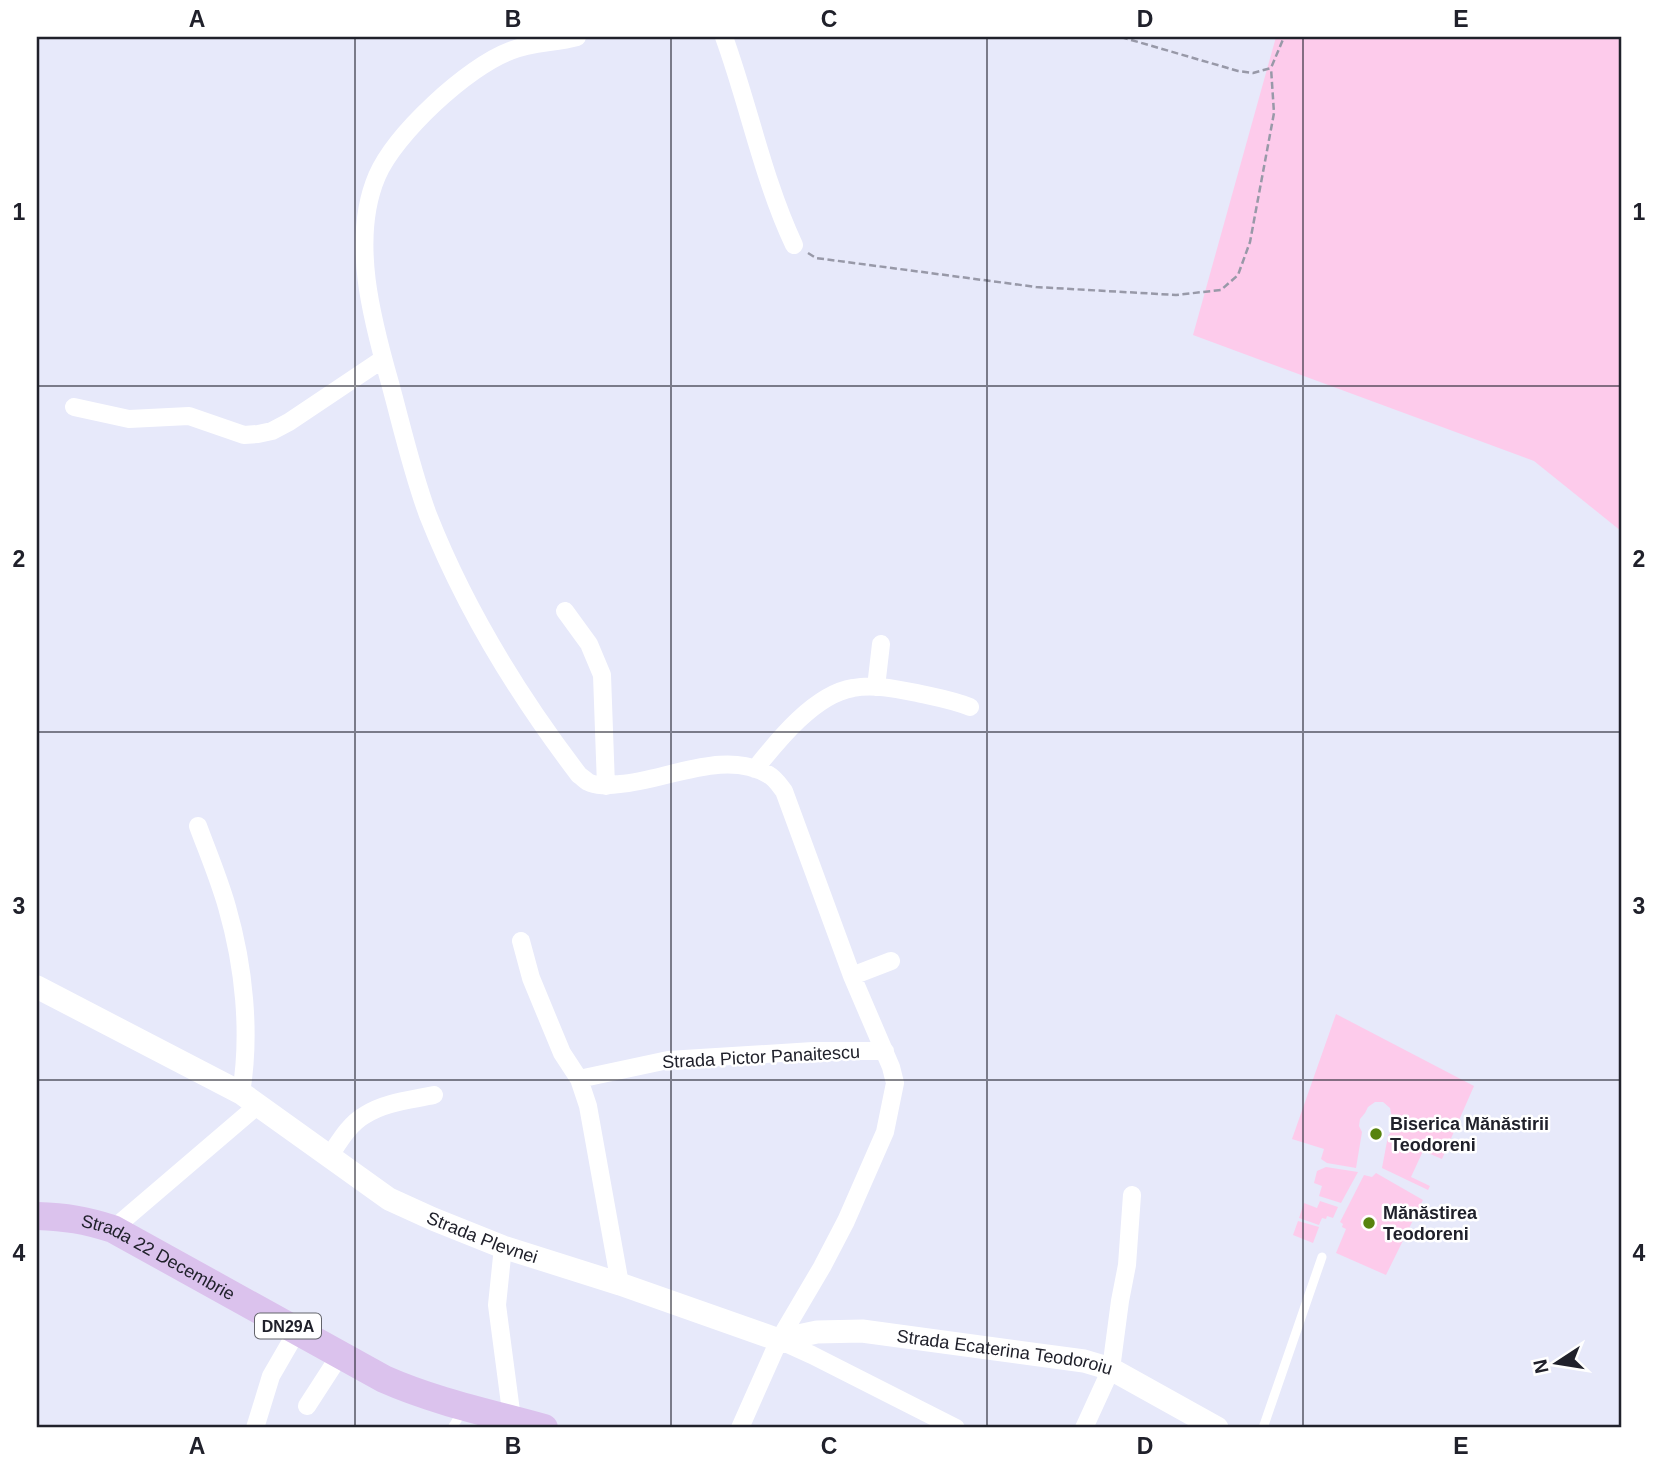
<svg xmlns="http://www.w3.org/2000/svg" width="1658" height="1465" font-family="Arial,sans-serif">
  <rect width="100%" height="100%" fill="#e7e9fa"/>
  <!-- green -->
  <path fill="#fdcbeb" d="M1276,37H1621V531L1534,461L1193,335Z
    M1336,1014L1474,1086L1442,1159L1423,1151L1411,1177L1430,1186L1428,1190L1382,1168L1388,1136L1394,1128L1390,1108L1383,1102H1375L1368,1107L1365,1113L1360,1119L1359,1126L1362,1132L1356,1168L1327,1163L1321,1159L1324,1149L1292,1139Z
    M1326,1167L1358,1172L1341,1203L1319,1196L1322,1186L1314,1183L1317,1171Z
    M1376,1173L1423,1200L1386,1275L1336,1253L1346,1229L1342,1227L1343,1224L1340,1222L1364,1175L1372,1177Z
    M1320,1201L1338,1207L1333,1218L1327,1216L1326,1219L1322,1218L1319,1225L1299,1218L1304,1203L1317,1208Z
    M1298,1221L1319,1227L1313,1243L1293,1235Z"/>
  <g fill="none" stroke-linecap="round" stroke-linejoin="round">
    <!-- path -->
    <path stroke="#9899a8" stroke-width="2.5" stroke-dasharray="7 3.5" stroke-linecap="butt" d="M1121,37L1238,71L1253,73L1271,68L1284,37
      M808,253L816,258L1036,287L1176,295L1221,290L1238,275L1250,242L1274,113L1271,68"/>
    <!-- service -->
    <path stroke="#fff" stroke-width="9" d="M452,1428L462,1412
      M1263,1428L1322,1257"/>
    <!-- minor -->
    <path stroke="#fff" stroke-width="18" d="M577,37C555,43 531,42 510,51C467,67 395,134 377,176C350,239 372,320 390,383C402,427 412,472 428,515C465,609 518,695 579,775C582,777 585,780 588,782C597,787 610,785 620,784C665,781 725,748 769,775C775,778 780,786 784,791L852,976L891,1067L895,1083L885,1132L846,1221L822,1267L779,1340L740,1428
      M724,37C749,106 763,179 794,245
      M74,407L129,419L189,416L244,435L258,434L272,431L289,422L383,359
      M565,611L589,644L602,675L606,786
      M876,687L881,644
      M755,769C778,740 815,694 853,688C874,684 897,689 917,693C935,697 953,700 970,707
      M198,826C208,853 219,879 227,907C244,966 251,1033 241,1093
      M521,941L531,978L545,1012L562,1053L579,1079L588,1106L620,1284
      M852,976L891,961
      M579,1079L668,1060L813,1051H885
      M329,1157C339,1142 349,1124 365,1115C385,1102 411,1100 434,1095
      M113,1229L258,1105
      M503,1247L497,1305L512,1419
      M779,1340L812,1355L956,1428
      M307,1406L340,1355
      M255,1428L271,1376L297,1331
      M1084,1428L1111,1369L1120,1301L1127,1265L1132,1195"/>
    <!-- tertiary -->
    <path stroke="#fff" stroke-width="23" id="s1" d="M37,987L241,1093L389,1199L433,1219L503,1247L620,1284L779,1340L817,1332L862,1331L1084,1361L1111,1369L1217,1428"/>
    <!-- primary -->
    <path stroke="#dbc2ed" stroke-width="28" id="s2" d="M37,1216C66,1217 85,1220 113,1229L384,1379C436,1402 490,1413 544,1428"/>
  </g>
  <!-- grid -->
  <path fill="none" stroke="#20212b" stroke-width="2" stroke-opacity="0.55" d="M355,37V1428M671,37V1428M987,37V1428M1303,37V1428M37,386H1621M37,732H1621M37,1080H1621"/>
  <!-- markers -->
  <g fill="#57830e" stroke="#fff" stroke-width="2.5">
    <circle cx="1376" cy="1134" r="7"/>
    <circle cx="1369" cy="1223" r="7"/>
  </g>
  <g text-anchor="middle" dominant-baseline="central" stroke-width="5" stroke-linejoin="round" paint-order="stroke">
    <!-- shield labels -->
    <rect fill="#fff" stroke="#63646b" stroke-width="2" x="255" y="1313.5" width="66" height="25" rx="5"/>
    <g font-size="16" font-weight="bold" fill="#20212b">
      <text x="288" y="1326">DN29A</text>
    </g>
    <!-- street labels -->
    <g font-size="18" fill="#20212b" stroke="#fff">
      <text transform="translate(761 1057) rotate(-3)">Strada Pictor Panaitescu</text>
      <text stroke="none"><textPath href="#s1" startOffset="513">Strada Plevnei</textPath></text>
      <text stroke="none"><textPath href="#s2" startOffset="130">Strada 22 Decembrie</textPath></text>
      <text stroke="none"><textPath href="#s1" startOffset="1055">Strada Ecaterina Teodoroiu</textPath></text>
    </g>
    <!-- poi labels -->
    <g font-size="18" font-weight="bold" fill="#20212b" stroke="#fff" text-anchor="start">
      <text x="1390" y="1124">Biserica Mănăstirii<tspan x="1390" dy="21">Teodoreni</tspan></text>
      <text x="1383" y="1213">Mănăstirea<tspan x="1383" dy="21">Teodoreni</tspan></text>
    </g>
  </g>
  <!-- border -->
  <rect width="1658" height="1465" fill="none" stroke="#ffffff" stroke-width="77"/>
  <!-- north arrow -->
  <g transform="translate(1557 1363) rotate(258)" stroke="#ffffff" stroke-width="5" paint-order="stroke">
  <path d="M0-5L12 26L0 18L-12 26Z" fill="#20212b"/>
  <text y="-10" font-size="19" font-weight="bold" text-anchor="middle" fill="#20212b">N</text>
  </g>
  <rect x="38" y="38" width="1582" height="1388" fill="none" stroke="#20212b" stroke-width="2.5"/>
  <g font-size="23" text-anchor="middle" font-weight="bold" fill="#20212b">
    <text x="197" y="27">A</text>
    <text x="513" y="27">B</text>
    <text x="829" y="27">C</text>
    <text x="1145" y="27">D</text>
    <text x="1461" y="27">E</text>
    <text x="19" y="220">1</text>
    <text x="1639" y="220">1</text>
    <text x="19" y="567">2</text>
    <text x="1639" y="567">2</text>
    <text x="19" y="914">3</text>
    <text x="1639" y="914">3</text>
    <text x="19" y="1261">4</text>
    <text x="1639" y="1261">4</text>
    <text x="197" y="1454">A</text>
    <text x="513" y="1454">B</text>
    <text x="829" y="1454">C</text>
    <text x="1145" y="1454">D</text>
    <text x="1461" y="1454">E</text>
  </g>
</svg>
